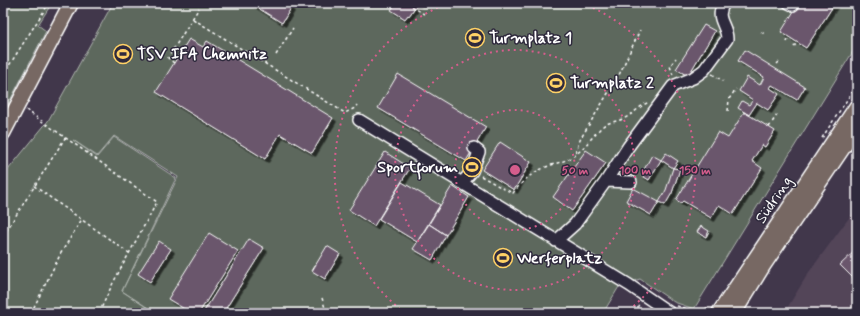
<svg xmlns="http://www.w3.org/2000/svg" width="860" height="316" font-family="Mynerve,sans-serif">
  <defs>
    <filter id="shadow"><feDropShadow dx="3.5" dy="3.5" stdDeviation="0" flood-color="#0009"/></filter>
  </defs>
  <rect width="100%" height="100%" fill="#41374b"/>
  <filter id="ink" filterUnits="userSpaceOnUse"><feTurbulence type="fractalNoise" baseFrequency=".025" numOctaves="2"/><feDisplacementMap in="SourceGraphic" scale="8" xChannelSelector="R" yChannelSelector="G"/><feConvolveMatrix kernelMatrix="1 2 1 2 8 2 1 2 1" color-interpolation-filters="sRGB"/></filter>
  <g filter="url(#ink)">
    <!-- built -->
    <path fill="#524458" d="M857,207V313H784L809,272Z"/>
    <!-- green -->
    <path fill="#5d685d" stroke="#aeb4ae" d="M3,3H52L38,25L46,31L3,114Z
      M113,3H857V45L694,309L674,302L640,279L620,285L603,313H156L122,291L178,177L114,136L97,156L73,140L97,157L114,137L176,178L122,291L155,313H3V176L48,121Z"/>
    <!-- building -->
    <path fill="#6b566c" stroke="#fff" filter="url(#shadow)" d="M250,3H284L291,8L282,23Z
      M393,3H418L409,16L408,15L405,19L391,10L394,6L392,5Z
      M799,3H835L806,48L781,32Z
      M704,25L715,31L688,76L676,69Z
      M189,39L203,47L207,41L333,118L312,153L280,134L265,159L156,92Z
      M745,50L805,87L797,100L772,85L770,88L779,94L768,110L757,103L749,115L738,108L742,101L749,105L753,100L739,91L747,77L760,85L764,77L738,61Z
      M398,74L486,127L466,161L378,108Z
      M744,112L775,131L765,147L762,145L752,161L762,168L733,214L719,205L711,218L683,201L681,203L676,200L718,132L728,138Z
      M500,142L531,162L514,190L482,170Z
      M586,150L606,163L572,211L553,197Z
      M385,152L410,168L374,226L349,210Z
      M666,153L678,161L673,168L661,160Z
      M652,155L661,160L649,180L641,175Z
      M673,168L680,169L672,193L665,205L659,202L666,190Z
      M402,182L440,205L417,242L379,219Z
      M452,186L469,197L446,235L429,224Z
      M633,188L659,202L651,215L626,201Z
      M429,224L446,235L432,260L413,249Z
      M701,226L709,231L706,237L697,232Z
      M209,233L238,251L199,313H191L168,299Z
      M249,239L264,248L223,313H203Z
      M159,241L171,249L150,282L138,274Z
      M327,246L340,254L325,279L312,271Z
      M857,249V282L840,265Z"/>
    <g fill="none" stroke-linecap="round" stroke-linejoin="round">
      <!-- minor casing -->
      <g stroke="#fff" stroke-width="14">
        <path id="minor" d="M789,3L793,5L794,3
          M359,120L629,285L670,313
          M606,181L631,182
          M462,183L472,171L479,152L474,148
          M556,241L575,224L606,181L628,147L673,86L693,78L704,70L727,39C727,24 714,19 724,3"/>
      </g>
      <!-- major casing -->
      <g stroke="#fff" stroke-width="17">
        <path id="major" d="M3,133L71,3
          M719,313L857,106
          M734,313L763,266L857,127"/>
      </g>
      <!-- path -->
      <path stroke="#fff" stroke-width="1.5" stroke-dasharray="3 3" stroke-linecap="butt" d="M407,3L424,14
        M193,19L345,113L355,108L357,105
        M761,32L765,34
        M787,42L789,37
        M794,47L797,42
        M276,55L293,28
        M174,63L168,58L199,8
        M777,64L779,62
        M712,74L723,81
        M3,75L49,3
        M673,75L670,66L676,58
        M26,110L157,202L113,283L99,313
        M728,111L729,99L736,89
        M769,127L777,115
        M822,138L854,89L857,81
        M576,153L578,145L581,138L619,75L640,30
        M481,176L502,188L513,193C522,182 531,173 544,168C554,163 566,162 575,155C586,147 593,135 603,126C609,122 614,122 620,120C631,117 639,106 649,102
        M34,186L129,253
        M3,236L65,138
        M322,298L325,308L332,313
        M677,306L697,312L702,311
        M31,313L61,253L82,219
        M635,313L639,304
        M702,313V311L710,306"/>
      <!-- minor -->
      <use href="#minor" stroke="#2f2a3d" stroke-width="11"/>
      <!-- major -->
      <use href="#major" stroke="#776864" stroke-width="14"/>
    </g>
  </g>
  <!-- distance rings -->
  <g fill="none" stroke="#d45d8c" stroke-width="2" stroke-dasharray="2 4">
    <circle cx="515" cy="170" r="60"/>
    <circle cx="515" cy="170" r="120"/>
    <path d="M405 313A180 180 0 0 1 448 3M582 3A180 180 0 0 1 625 313"/>
  </g>
  <!-- icons -->
  <defs>
    <g id="stadium-ring" transform="scale(1)"><circle r="9.5" fill="#2f2a3d" stroke="#ffd166" stroke-width="1.5"/><path d="M0-5a6.5 5 0 1 0 0 10a6.5 5 0 1 0 0-10ZM-3.5-1.8h7v3.6h-7Z" fill="#ffd166"/></g>
  </defs>
  <g fill-rule="evenodd">
    <use href="#stadium-ring" x="475" y="38"/>
    <use href="#stadium-ring" x="123" y="54"/>
    <use href="#stadium-ring" x="556" y="83"/>
    <use href="#stadium-ring" x="472" y="167"/>
    <use href="#stadium-ring" x="503" y="258"/>
  </g>
  <g text-anchor="middle" dominant-baseline="central" stroke-width="3" stroke-linejoin="round" paint-order="stroke">
    <!-- poi labels -->
    <g font-size="16" font-weight="bold" fill="#fff" stroke="#2f2a3d" text-anchor="start">
      <text x="489" y="38">Turmplatz 1</text>
      <text x="137" y="54">TSV IFA Chemnitz</text>
      <text x="570" y="83">Turmplatz 2</text>
      <text x="458" y="167" text-anchor="end">Sportforum</text>
      <text x="517" y="258">Werferplatz</text>
    </g>
    <!-- street labels -->
    <g font-size="16" fill="#fff" stroke="#2f2a3d">
      <text transform="translate(774 200) rotate(-56)">Südring</text>
    </g>
  </g>
  <circle cx="515" cy="170" r="6" fill="#d45d8c" stroke="#2f2a3d" stroke-width="2"/>
  <g font-size="12" text-anchor="middle" font-weight="bold" fill="#d45d8c" stroke="#2f2a3d" stroke-width="3" stroke-linejoin="round" paint-order="stroke">
    <text x="575" y="174">50 m</text>
    <text x="635" y="174">100 m</text>
    <text x="695" y="174">150 m</text>
  </g>
  <!-- margin -->
  <rect width="860" height="316" fill="none" stroke="#2f2a3d" stroke-width="16"/>
  <rect x="8" y="8" width="844" height="300" fill="none" stroke="#fff" stroke-width="1.5" filter="url(#ink)"/>
</svg>
